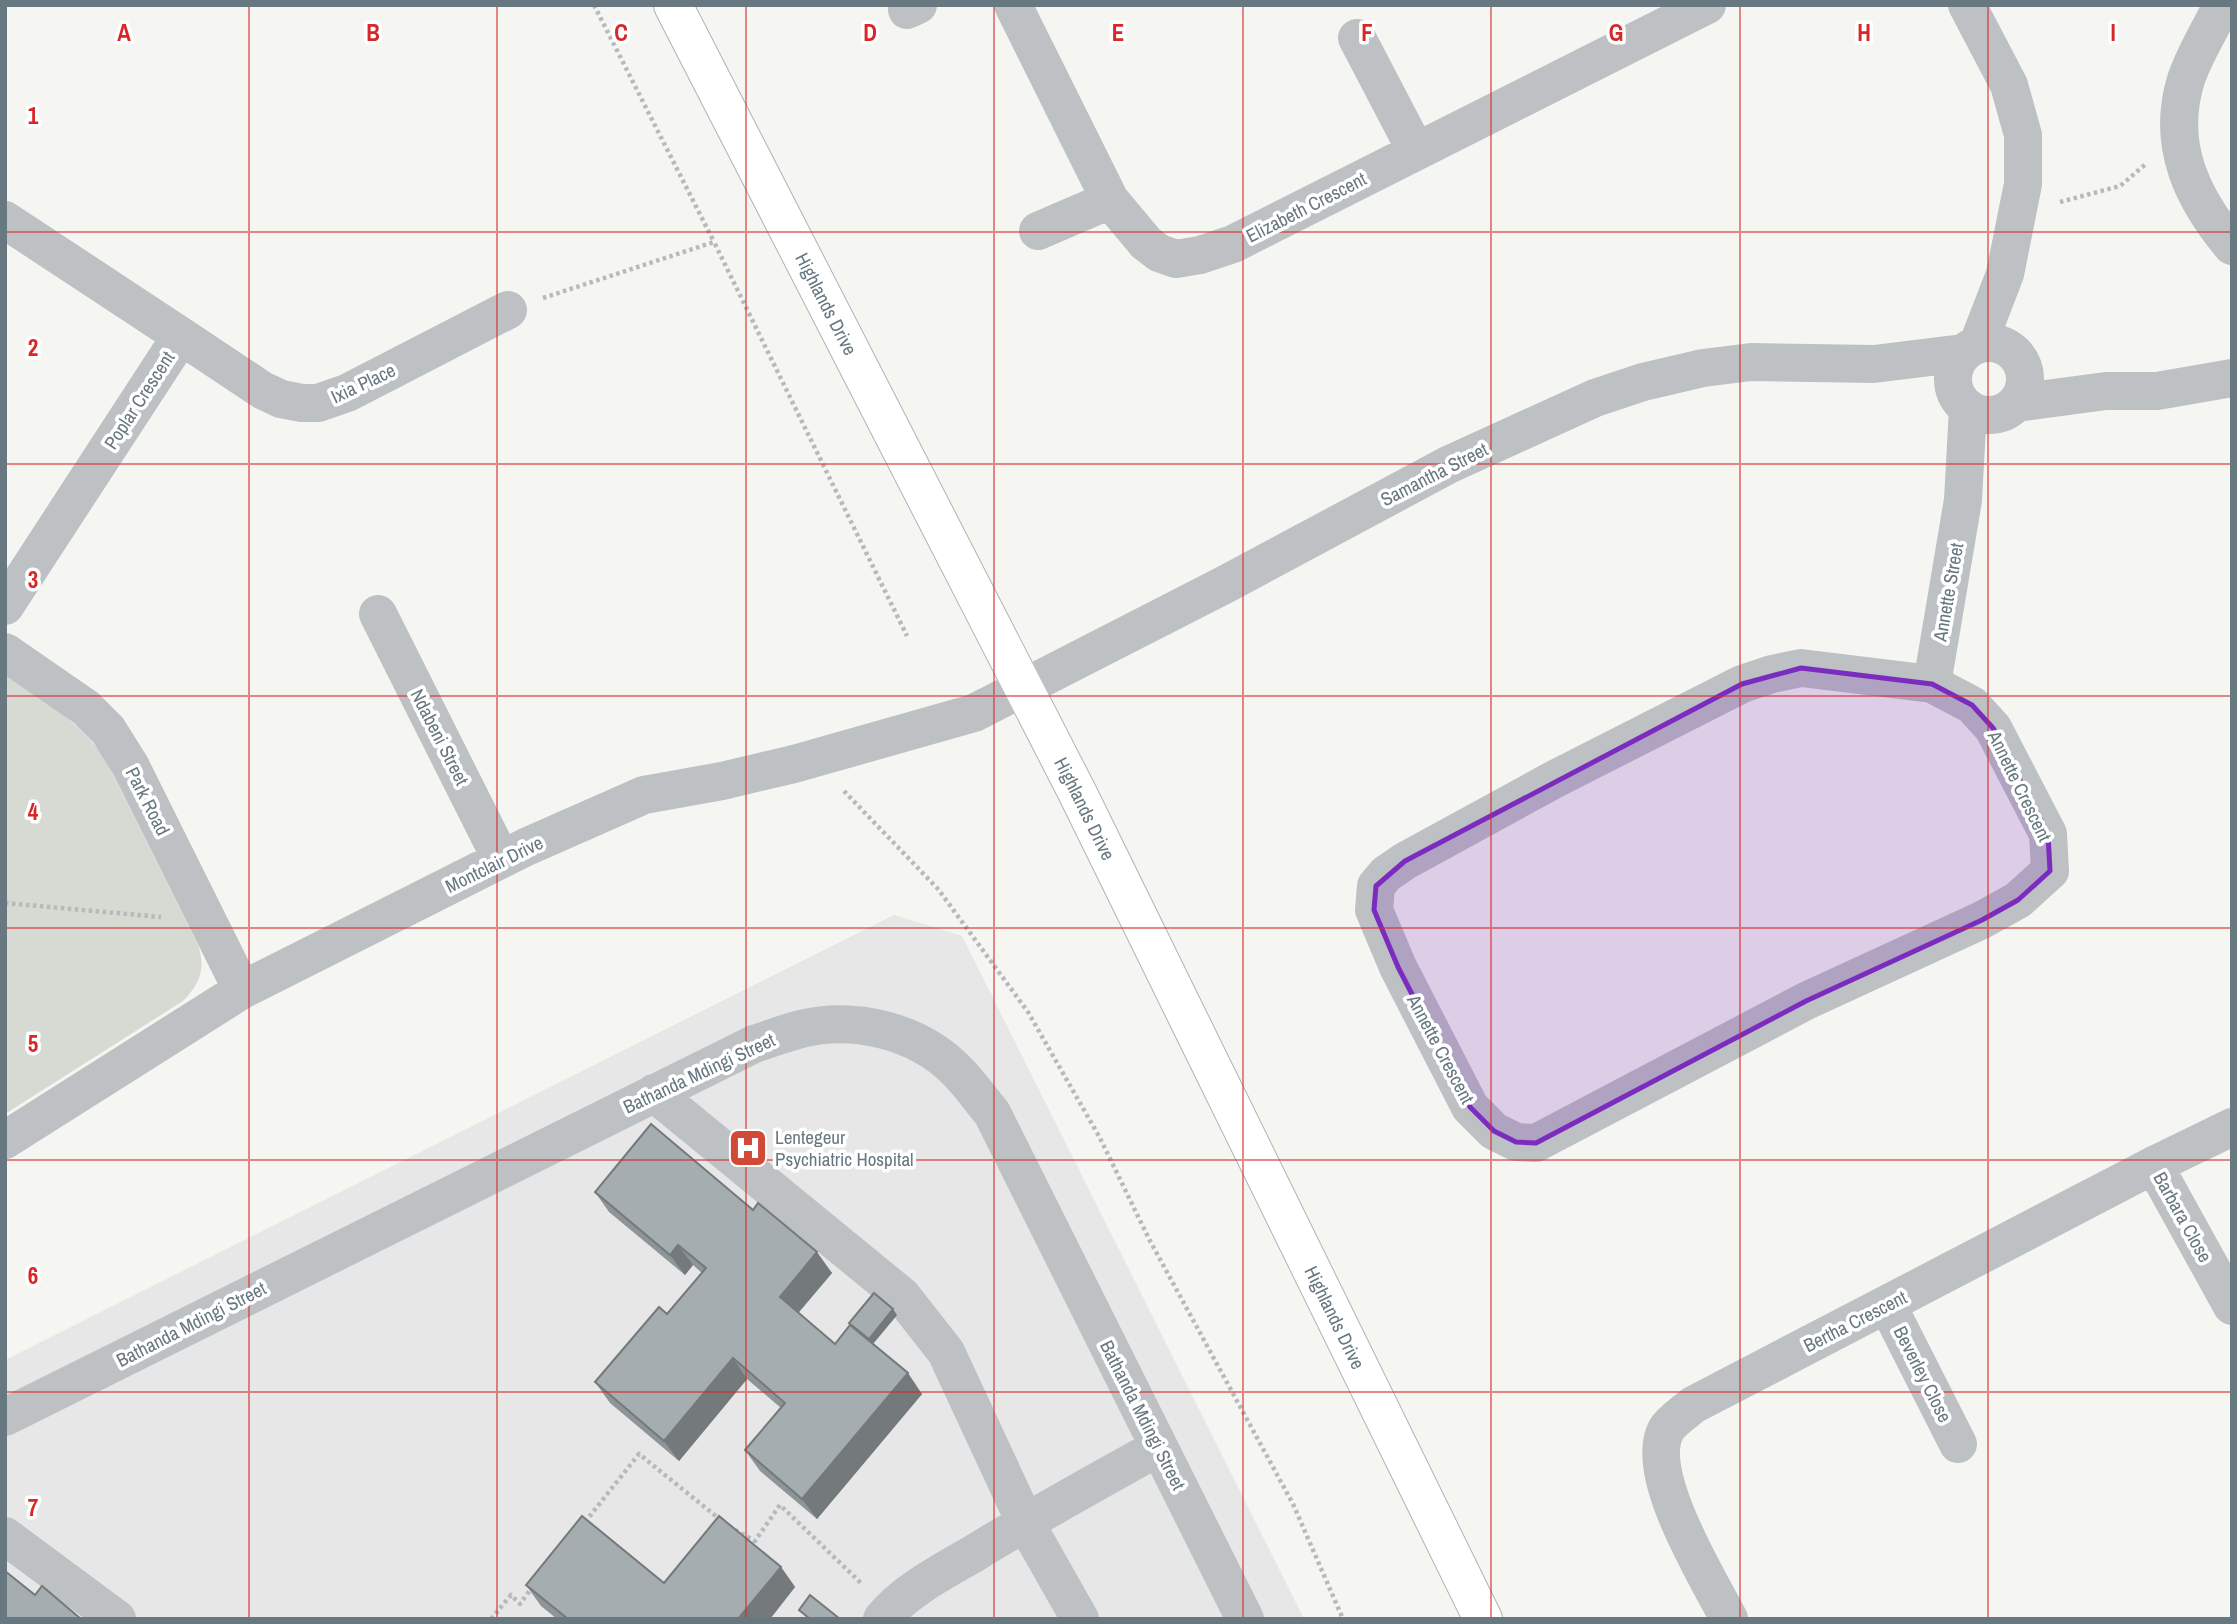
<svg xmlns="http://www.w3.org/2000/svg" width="2237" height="1624" font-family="'Archivo Narrow',sans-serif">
  <rect width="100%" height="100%" fill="#f5f5f2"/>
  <!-- built -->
  <path fill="#e6e7e6" d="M894,915L962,936L1304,1619H5V1360Z"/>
  <!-- green -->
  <path fill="#d6dad2" d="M5,675C44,701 80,721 106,760L198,945C206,968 200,984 183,1001L5,1114Z"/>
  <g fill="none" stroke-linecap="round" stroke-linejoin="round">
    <!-- major casing -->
    <g stroke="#aeb4b6" stroke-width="40">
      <g id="major">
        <path id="s1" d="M673,5L1077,792L1483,1619"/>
      </g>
    </g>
    <!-- path -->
    <path stroke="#b7babc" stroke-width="4.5" stroke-dasharray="3.5 3.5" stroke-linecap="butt" d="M594,5L714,242
      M2060,202L2120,186L2146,164
      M543,298L714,242L907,636
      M844,791L938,889L1028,1012L1100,1138L1149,1239L1293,1504L1343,1619
      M5,903L161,917
      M585,1522L639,1454L722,1521
      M735,1530L755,1541L780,1505L862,1584
      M491,1619L511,1595L520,1604L533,1586"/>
    <!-- minor -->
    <path stroke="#bdc1c4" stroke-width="38" d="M1013,5L1110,200L1146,243L1159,253L1176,259L1200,255L1233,244L1707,5
      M1967,5L2009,85L2023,135V184L2005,274L1978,344
      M907,10L918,5
      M2217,15C2207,35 2191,61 2185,83C2167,146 2192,198 2232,246
      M1357,38L1416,151
      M5,220L181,336L5,606
      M1038,231L1110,200
      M181,336L262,390L281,399L302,403H318L347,393L508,310
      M1953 379a36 36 0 1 1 72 0a36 36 0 1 1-72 0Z
      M2016,403L2106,391H2157L2232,378
      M378,614L501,859
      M5,652L86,708L108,730L130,765L242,990
      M1801,668L1932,684L1972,705L1993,728L2048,834L2050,871L2018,900L1982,920L1806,1001L1536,1143L1516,1142L1494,1131L1470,1107L1398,967L1374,910L1376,886L1386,874L1405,861L1555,779L1742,684L1772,674Z
      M1932,684L1963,500L1968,408
      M654,1093L902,1296L946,1352L1025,1522L1080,1619
      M5,1140L242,990L526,847L644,795L722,781L794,764L974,713L1226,584L1448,465L1595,398L1643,382L1703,368L1751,362L1874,364L1963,353
      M2154,1165L2232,1306
      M1887,1304L1958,1444
      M5,1417L754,1044C770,1039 785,1033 801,1029C855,1016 918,1031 957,1071C970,1084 980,1099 992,1113L1245,1619
      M5,1536L117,1619
      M882,1619C905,1591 942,1572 973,1554C1034,1516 1097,1482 1159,1447
      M1729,1619C1708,1578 1643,1474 1666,1430C1671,1421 1685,1412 1693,1405L2154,1165L2232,1127"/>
    <!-- major -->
    <use href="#major" stroke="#fff" stroke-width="38"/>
  </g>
  <!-- wall -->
  <path fill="#8e9598" d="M595,1192L753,1210L832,1273L798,1313L835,1344L852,1326L849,1323L897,1315L873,1344L922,1394L817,1519L760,1471L745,1450L781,1408L747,1379L679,1461L610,1403L595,1382L667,1314L702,1273L693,1265L685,1275L609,1212Z
    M781,1567L795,1587L770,1619H557L541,1606L526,1585L664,1583Z"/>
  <!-- shaded-wall -->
  <path fill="#74797c" d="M678,1245L693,1265L685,1275L670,1255Z
    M817,1252L832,1273L794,1318L780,1297Z
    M893,1309L897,1315L872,1345L869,1339Z
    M733,1358L747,1379L679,1461L664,1441Z
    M908,1373L922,1394L817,1519L802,1499Z
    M781,1567L795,1587L770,1619H738Z"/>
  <!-- building -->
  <path fill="#a5adb1" stroke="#74797c" stroke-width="2" d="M651,1124L753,1210L758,1203L817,1252L780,1297L835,1344L850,1325L908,1373L802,1499L745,1450L785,1403L733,1358L664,1441L595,1382L659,1307L667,1314L706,1268L678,1245L670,1255L595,1192Z
    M874,1293L893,1309L869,1339L849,1323Z
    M582,1516L664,1583L719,1516L781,1567L738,1619H568L526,1585Z
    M5,1571L35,1595L42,1586L81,1619H5Z
    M810,1595L840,1619H810L799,1610Z"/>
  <!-- marked area -->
  <path fill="#7b2cbf" fill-opacity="0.2" stroke="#7b2cbf" stroke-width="5" stroke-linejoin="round" d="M1801,668L1932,684L1972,705L1993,728L2048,834L2050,871L2018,900L1982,920L1806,1001L1536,1143L1516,1142L1494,1131L1470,1107L1398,967L1374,910L1376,886L1405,861L1742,684Z"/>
  <!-- grid -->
  <path fill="none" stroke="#d62828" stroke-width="2" stroke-opacity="0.55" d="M249,5V1619M497,5V1619M746,5V1619M994,5V1619M1243,5V1619M1491,5V1619M1740,5V1619M1988,5V1619M5,232H2232M5,464H2232M5,696H2232M5,928H2232M5,1160H2232M5,1392H2232"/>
  <!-- icons -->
  <defs>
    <g id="hospital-square" transform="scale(2.0125)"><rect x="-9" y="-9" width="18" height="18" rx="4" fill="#d14937" stroke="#fff"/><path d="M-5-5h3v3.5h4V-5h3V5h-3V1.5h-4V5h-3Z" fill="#fff"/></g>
  </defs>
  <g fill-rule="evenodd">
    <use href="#hospital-square" x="748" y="1148"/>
  </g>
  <g text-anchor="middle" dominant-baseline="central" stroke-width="7" stroke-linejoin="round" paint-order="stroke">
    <!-- street labels -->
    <g font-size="19" fill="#677880" stroke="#fff">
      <text transform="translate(1306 207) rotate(-27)">Elizabeth Crescent</text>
      <text stroke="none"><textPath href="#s1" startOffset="336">Highlands Drive</textPath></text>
      <text transform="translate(363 383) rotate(-25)">Ixia Place</text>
      <text transform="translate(139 400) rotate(-57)">Poplar Crescent</text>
      <text transform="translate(1434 474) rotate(-27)">Samantha Street</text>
      <text transform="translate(1948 592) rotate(-80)">Annette Street</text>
      <text transform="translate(440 737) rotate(63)">Ndabeni Street</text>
      <text transform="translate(2020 786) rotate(64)">Annette Crescent</text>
      <text transform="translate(148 801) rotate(63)">Park Road</text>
      <text stroke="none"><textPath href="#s1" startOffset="903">Highlands Drive</textPath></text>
      <text transform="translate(494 864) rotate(-26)">Montclair Drive</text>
      <text transform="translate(1441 1049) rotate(62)">Annette Crescent</text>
      <text transform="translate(699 1073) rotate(-25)">Bathanda Mdingi Street</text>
      <text transform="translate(2183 1217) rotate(61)">Barbara Close</text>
      <text stroke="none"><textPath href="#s1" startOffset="1470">Highlands Drive</textPath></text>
      <text transform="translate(1855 1321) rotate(-27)">Bertha Crescent</text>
      <text transform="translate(191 1324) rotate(-27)">Bathanda Mdingi Street</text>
      <text transform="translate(1923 1374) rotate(63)">Beverley Close</text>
      <text transform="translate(1143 1415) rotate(63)">Bathanda Mdingi Street</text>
    </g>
    <!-- poi labels -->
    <g font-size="19" fill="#677880" stroke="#fff" text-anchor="start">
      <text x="775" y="1137">Lentegeur<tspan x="775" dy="22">Psychiatric Hospital</tspan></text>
    </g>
  </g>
  <g font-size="23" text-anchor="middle" font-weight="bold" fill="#d62828" stroke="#fff" stroke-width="7" stroke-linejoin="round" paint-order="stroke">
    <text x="124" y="41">A</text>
    <text x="373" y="41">B</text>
    <text x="621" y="41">C</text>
    <text x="870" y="41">D</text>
    <text x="1118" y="41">E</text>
    <text x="1367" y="41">F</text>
    <text x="1616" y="41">G</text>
    <text x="1864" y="41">H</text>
    <text x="2113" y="41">I</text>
    <text x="33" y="124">1</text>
    <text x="33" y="356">2</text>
    <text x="33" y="588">3</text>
    <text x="33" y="820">4</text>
    <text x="33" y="1052">5</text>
    <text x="33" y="1284">6</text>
    <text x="33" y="1516">7</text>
  </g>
  <!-- border -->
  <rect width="2237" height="1624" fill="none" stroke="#677880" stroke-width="14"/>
</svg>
